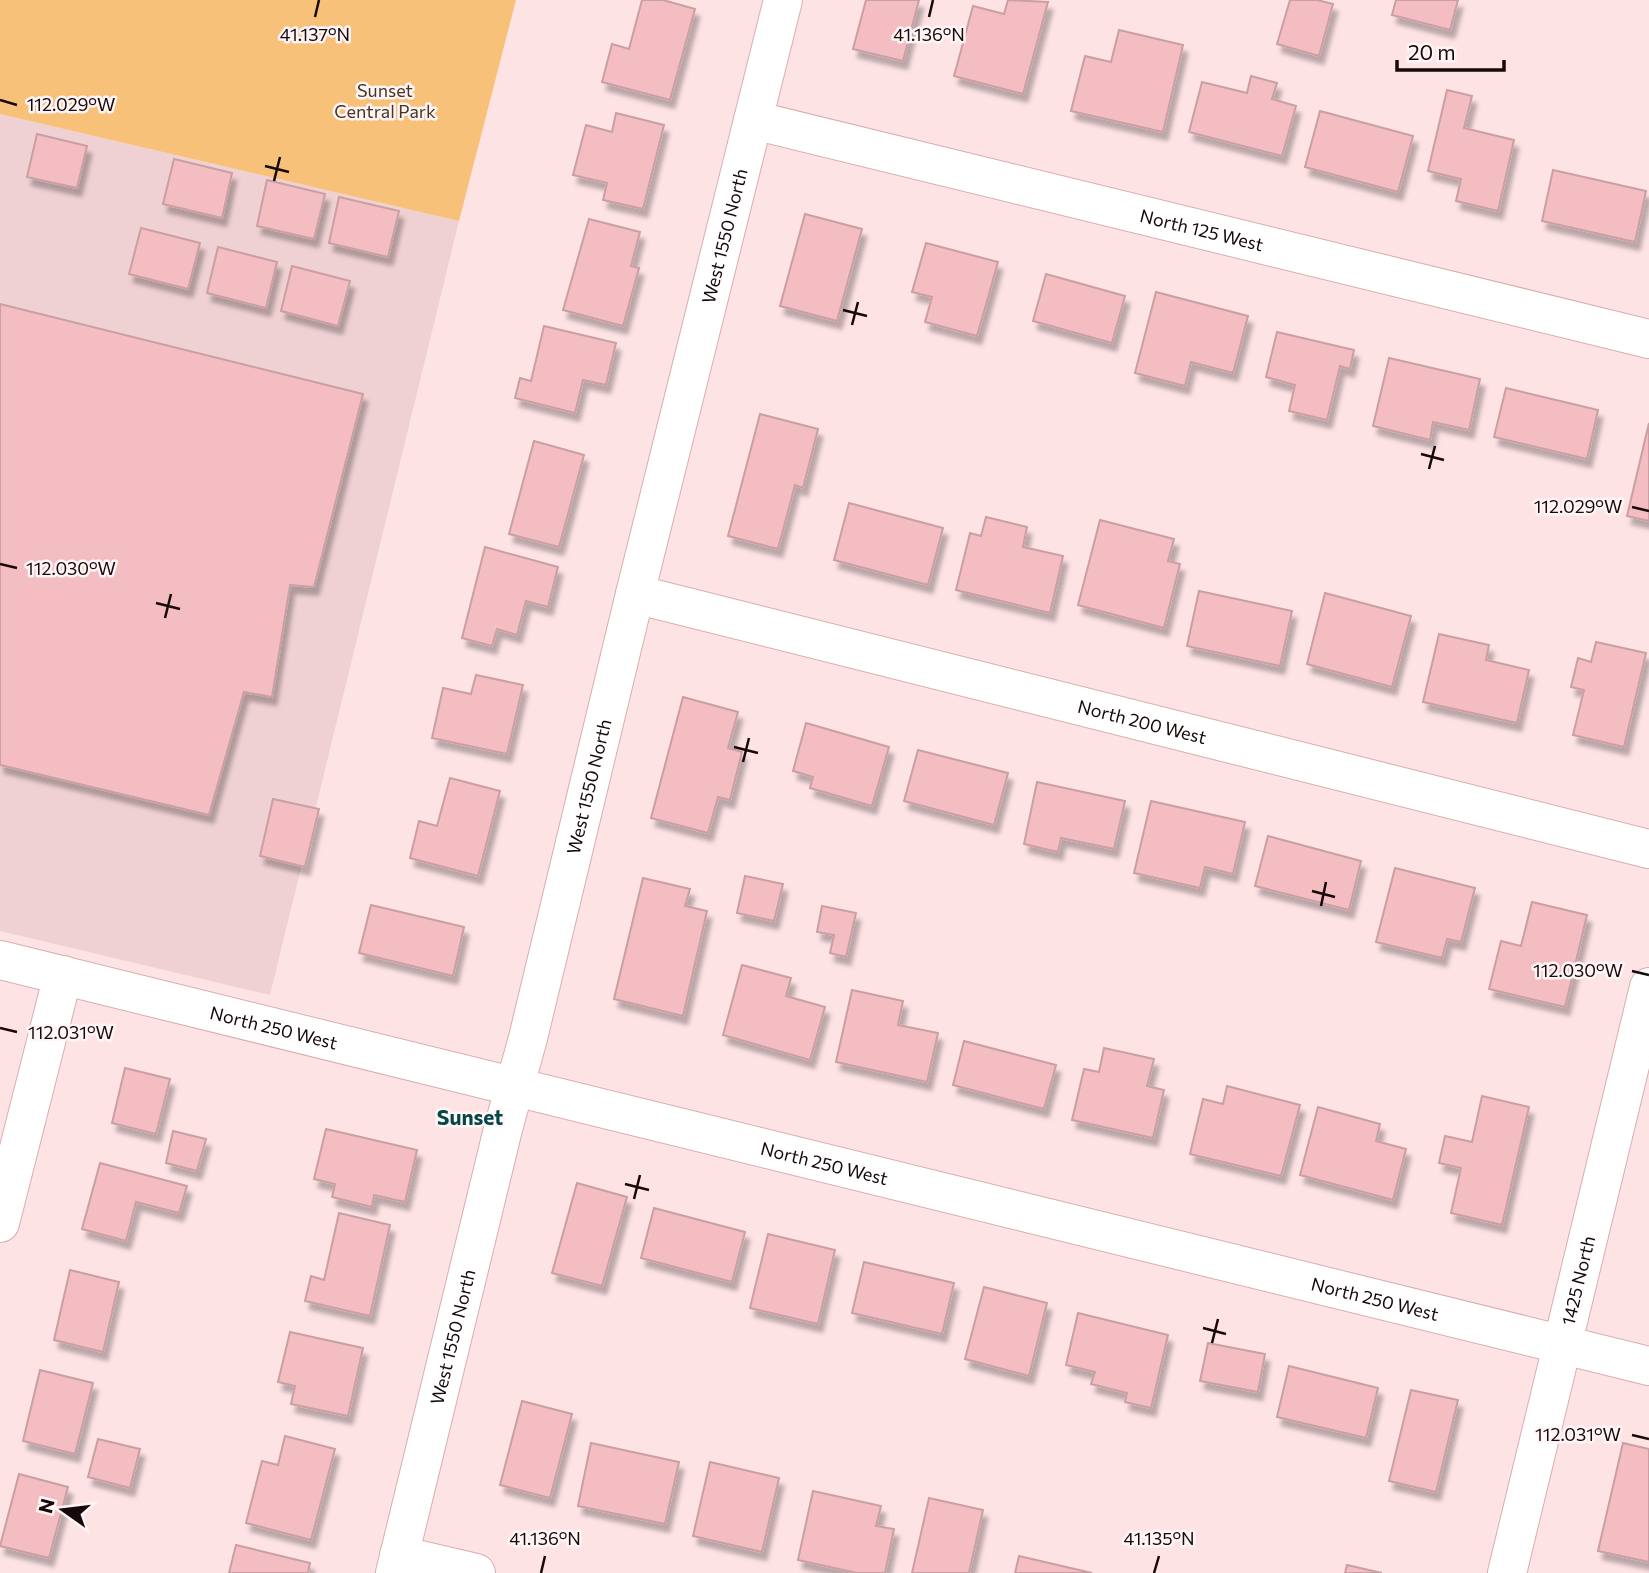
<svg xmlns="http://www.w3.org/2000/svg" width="1649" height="1573" font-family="Commissioner,sans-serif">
  <defs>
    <filter id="shadow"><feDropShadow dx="4.5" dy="8" stdDeviation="2" flood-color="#0004"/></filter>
  </defs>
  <rect width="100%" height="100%" fill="#fee3e5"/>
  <!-- built -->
  <path fill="#f0d1d3" d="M0,114L459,221L270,995L0,931Z"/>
  <!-- green -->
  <path fill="#f8c179" d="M0,0H516L459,221L0,114Z"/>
  <!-- building -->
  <path fill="#f4bdc1" stroke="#c99fa3" stroke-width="2" filter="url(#shadow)" d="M642,0H663L695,9L670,100L602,82L612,44L629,49Z
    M866,0H919L903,61L853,49Z
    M1008,0L1048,2L1023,94L954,76L973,6L1004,14Z
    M1290,0H1317L1333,4L1319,56L1277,44Z
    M1396,0H1458L1450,30L1392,15Z
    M1119,30L1183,45L1163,132L1071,111L1085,56L1111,62Z
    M1251,76L1277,83L1272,99L1296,106L1282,156L1189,132L1202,82L1247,93Z
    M1447,90L1472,96L1464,128L1514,140L1498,211L1456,201L1461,179L1428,171Z
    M1320,111L1413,136L1398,192L1305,167Z
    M616,113L664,125L643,209L603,200L607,183L573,175L586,125L612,132Z
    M37,134L87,146L77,188L27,177Z
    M174,159L232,173L222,218L163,204Z
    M1553,170L1646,191L1635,242L1542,221Z
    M267,180L325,194L314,239L257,226Z
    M339,197L399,211L388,257L329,243Z
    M805,214L862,229L837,321L780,306Z
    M589,219L640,232L631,266L639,268L623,326L563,310Z
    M141,228L200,243L188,289L129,274Z
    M926,243L998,262L977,336L925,322L932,297L912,292Z
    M218,247L277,262L266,308L207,293Z
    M292,266L350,281L338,326L281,311Z
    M1046,274L1125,296L1112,343L1033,321Z
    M1156,292L1248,316L1233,373L1191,362L1185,386L1135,373Z
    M0,304L363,394L314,587L290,585L272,697L244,692L209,815L0,765Z
    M544,326L616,343L606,385L583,380L575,413L515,398L520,378L531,381Z
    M1277,332L1354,350L1350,369L1340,366L1327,420L1289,411L1295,385L1266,377Z
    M1389,358L1480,379L1469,430L1433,422L1430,440L1373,426Z
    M1506,388L1598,410L1587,459L1494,437Z
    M760,414L818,429L803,488L795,485L778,549L728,536Z
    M1649,423V521L1627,516Z
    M534,441L584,455L559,547L509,534Z
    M849,503L943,528L928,585L834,560Z
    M986,517L1027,527L1023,547L1063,556L1050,613L956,590L970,533L981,536Z
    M1100,520L1174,539L1168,561L1180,564L1164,628L1078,605Z
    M485,547L558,567L548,607L526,601L517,635L497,629L492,646L462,638Z
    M1199,591L1292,611L1280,666L1187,646Z
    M1325,593L1411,616L1392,687L1307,664Z
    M1439,634L1489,645L1486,660L1529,670L1517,723L1423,702Z
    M1596,642L1646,653L1624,747L1573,735L1584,690L1571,687L1578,658L1591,662Z
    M476,675L523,685L507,754L432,738L443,688L471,694Z
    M683,697L738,712L728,748L742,752L730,800L718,797L708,833L651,818Z
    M806,723L889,747L872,806L810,788L813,777L793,771Z
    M918,750L1008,773L994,825L904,801Z
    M450,778L500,791L478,876L410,858L419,821L437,826Z
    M1037,782L1125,801L1114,849L1061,838L1058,852L1024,844Z
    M273,799L319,809L305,867L260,856Z
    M1151,801L1245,822L1233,874L1205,867L1200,888L1134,873Z
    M1268,836L1361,861L1349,910L1255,886Z
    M1395,868L1475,888L1461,942L1447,939L1442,958L1376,942Z
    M745,876L783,884L774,921L737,913Z
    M643,878L690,889L685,906L707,911L683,1016L614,999Z
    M1532,902L1587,915L1565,1007L1489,989L1501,941L1521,946Z
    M371,905L464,927L453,976L359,953Z
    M822,906L856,913L846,957L830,953L834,935L817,932Z
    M742,965L791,978L786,996L825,1007L810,1060L723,1035Z
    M852,990L903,1001L898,1025L938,1033L927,1082L836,1062Z
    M964,1041L1056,1065L1044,1109L953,1085Z
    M1104,1048L1154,1059L1147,1086L1164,1090L1153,1138L1072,1120L1084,1069L1099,1072Z
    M125,1068L170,1079L156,1134L112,1123Z
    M1227,1086L1300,1105L1281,1176L1190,1154L1203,1099L1223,1104Z
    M1482,1096L1529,1107L1502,1225L1451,1213L1461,1168L1439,1163L1445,1136L1472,1142Z
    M1318,1107L1380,1124L1376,1141L1406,1149L1393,1200L1300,1175Z
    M326,1129L417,1150L405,1202L374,1195L372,1207L332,1197L335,1184L314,1179Z
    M173,1131L206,1139L197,1171L166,1163Z
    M100,1163L187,1186L179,1213L136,1202L126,1241L82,1229Z
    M577,1183L627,1197L602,1286L552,1273Z
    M654,1208L745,1232L732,1282L641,1258Z
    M339,1213L390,1225L370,1316L305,1301L311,1276L324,1280Z
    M768,1234L835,1250L818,1324L750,1308Z
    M864,1262L954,1283L942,1334L852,1313Z
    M70,1270L119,1282L103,1352L54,1340Z
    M984,1287L1047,1303L1029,1376L965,1359Z
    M1078,1313L1168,1335L1151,1408L1125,1402L1127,1393L1091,1384L1095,1372L1066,1365Z
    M290,1332L363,1348L348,1416L291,1404L295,1386L278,1382Z
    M1208,1343L1265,1354L1258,1392L1200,1381Z
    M1289,1366L1378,1388L1366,1438L1277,1417Z
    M40,1370L93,1383L75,1454L23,1441Z
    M1411,1390L1458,1400L1436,1492L1389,1481Z
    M522,1401L572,1414L550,1498L500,1485Z
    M285,1436L335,1449L311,1540L246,1523L262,1461L278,1465Z
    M98,1439L140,1449L130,1488L88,1477Z
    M591,1443L679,1462L665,1524L578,1506Z
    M1623,1443L1649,1449V1562L1598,1551Z
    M710,1462L779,1478L762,1552L693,1536Z
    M19,1474L68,1487L49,1558L0,1546Z
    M813,1491L881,1506L876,1526L894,1529L885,1573H857L798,1560Z
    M929,1498L983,1510L969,1573H912Z
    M236,1545L310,1563L308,1573H229Z
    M1019,1556L1092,1573H1015Z
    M1347,1565L1382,1573H1345Z"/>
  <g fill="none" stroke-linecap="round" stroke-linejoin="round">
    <!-- street casing -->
    <g stroke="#d8adb0" stroke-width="40">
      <g id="street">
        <path id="s1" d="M753,120L1649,339"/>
        <path id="s2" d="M635,594L1649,849"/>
        <path id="s3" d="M0,960L1649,1366"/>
        <path d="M0,1223L63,975"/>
        <path d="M399,1555L476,1573"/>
        <path id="s4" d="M395,1573L503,1129L528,1038L635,594L783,0"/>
        <path id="s5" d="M1507,1573L1649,987"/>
      </g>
    </g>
    <!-- street -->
    <use href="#street" stroke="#fff" stroke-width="38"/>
  </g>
  <!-- ticks -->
  <path fill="none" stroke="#17090a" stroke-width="2.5" d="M315,17L319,0M929,17L933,0M0,100L17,105M265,166L289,172M274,181L280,157M843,310L867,316M852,325L858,302M1421,454L1444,460M1429,469L1435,446M1632,507L1649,511M0,564L17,568M156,603L180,609M165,618L171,594M734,747L758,753M743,762L749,738M1312,891L1335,897M1321,906L1326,882M1632,971L1649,975M0,1028L17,1032M625,1184L649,1190M634,1199L640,1175M1203,1328L1226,1334M1212,1343L1218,1319M1632,1435L1649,1439M541,1573L545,1556M1154,1573L1159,1556"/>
  <g text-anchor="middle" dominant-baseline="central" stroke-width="5" stroke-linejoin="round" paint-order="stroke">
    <!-- park labels -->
    <g font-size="18" fill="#453622" stroke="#fff5f6">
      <text x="385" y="90">Sunset<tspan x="385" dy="21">Central Park</tspan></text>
    </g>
    <!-- street labels -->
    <g font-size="18" fill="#17090a" stroke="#fff5f6">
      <text stroke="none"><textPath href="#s1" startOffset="462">North 125 West</textPath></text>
      <text stroke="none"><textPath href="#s4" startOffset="1377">West 1550 North</textPath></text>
      <text stroke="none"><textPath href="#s2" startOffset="523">North 200 West</textPath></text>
      <text stroke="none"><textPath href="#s4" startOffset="810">West 1550 North</textPath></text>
      <text stroke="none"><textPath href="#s3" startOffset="282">North 250 West</textPath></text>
      <text stroke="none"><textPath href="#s3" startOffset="849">North 250 West</textPath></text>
      <text stroke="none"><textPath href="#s5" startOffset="301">1425 North</textPath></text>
      <text stroke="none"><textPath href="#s3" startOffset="1416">North 250 West</textPath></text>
      <text stroke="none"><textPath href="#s4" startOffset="243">West 1550 North</textPath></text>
    </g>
    <!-- quarter labels -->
    <g font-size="21" font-weight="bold" fill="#044746" stroke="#fff5f6">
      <text x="470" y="1116">Sunset</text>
    </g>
  </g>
  <g font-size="18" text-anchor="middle" fill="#17090a" stroke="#fff5f6" stroke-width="5" stroke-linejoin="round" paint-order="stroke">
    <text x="315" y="41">41.137°N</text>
    <text x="929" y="41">41.136°N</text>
    <text x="71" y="111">112.029°W</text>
    <text x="1578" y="513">112.029°W</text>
    <text x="71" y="575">112.030°W</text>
    <text x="1578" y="977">112.030°W</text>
    <text x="71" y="1039">112.031°W</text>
    <text x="1578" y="1441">112.031°W</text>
    <text x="545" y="1545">41.136°N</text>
    <text x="1159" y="1545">41.135°N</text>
  </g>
  <!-- north arrow -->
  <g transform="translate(63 1510) rotate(284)" stroke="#fff5f6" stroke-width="5" paint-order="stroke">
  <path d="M0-5L12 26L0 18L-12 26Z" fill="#17090a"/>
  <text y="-10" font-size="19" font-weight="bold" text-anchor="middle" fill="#17090a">N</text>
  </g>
  <!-- scale -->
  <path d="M1397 60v10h107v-10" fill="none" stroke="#17090a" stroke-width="3.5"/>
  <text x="1408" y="60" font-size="21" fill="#17090a" stroke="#fff5f6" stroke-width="5" paint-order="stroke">20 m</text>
</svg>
